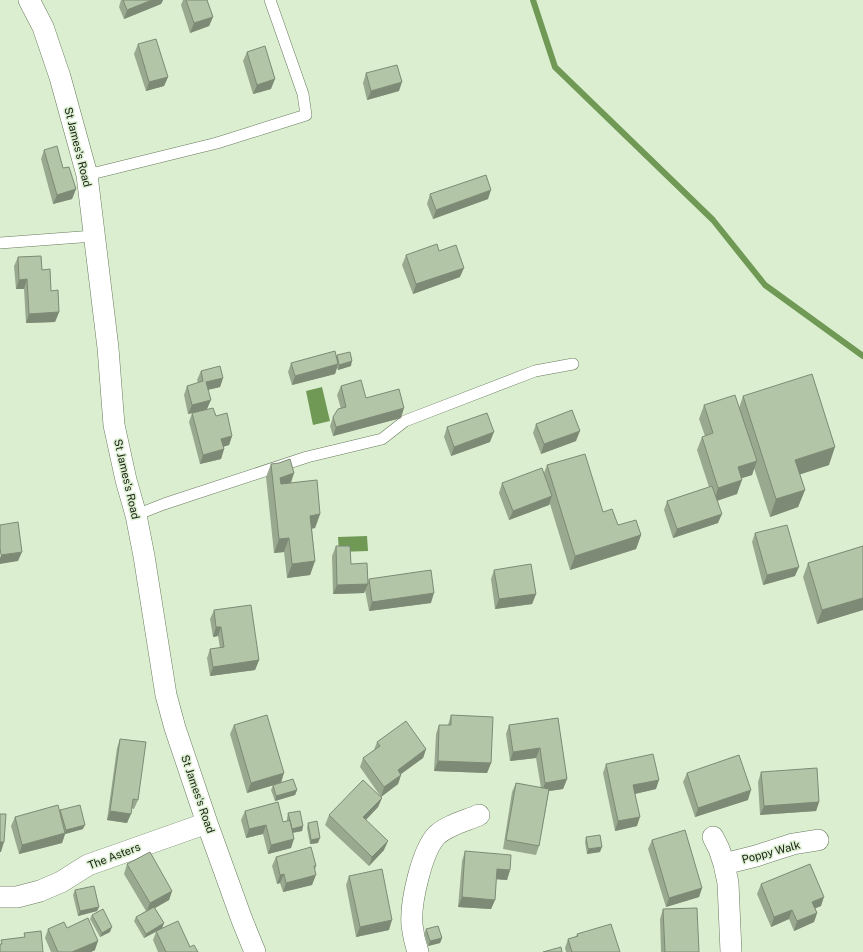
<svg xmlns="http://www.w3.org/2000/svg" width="863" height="952" font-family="'Public Sans',sans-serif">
  <rect width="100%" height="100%" fill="#dbefd0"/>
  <!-- water -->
  <path fill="#709955" d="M322,387L330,421L313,425L306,391Z
    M367,536L368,551L339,552L338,537Z"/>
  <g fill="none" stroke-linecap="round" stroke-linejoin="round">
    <!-- stream -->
    <path stroke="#709955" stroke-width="6" d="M533,0L555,67L713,220L765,285L863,356"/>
    <!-- lane casing -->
    <g stroke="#687a5e" stroke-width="12">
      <path id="lane" d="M87,175L217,143L306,115L303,94L270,0
        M0,243L94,236
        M136,515L164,504L307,457L382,439L405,421L535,371L573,364"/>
    </g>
    <!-- street casing -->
    <g stroke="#687a5e" stroke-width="22">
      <path id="street" d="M29,0L43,27L60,77L87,175L108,348L114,425L126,480L136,515L144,556L166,695L175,728L207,823L242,920L255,952
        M713,837L719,849L724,864
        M0,897H17L40,891L61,882L88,865L207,823
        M418,952C415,943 413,934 412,925C410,903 422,850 437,835C448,825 465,821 479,815
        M731,952L728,883L724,864L756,856L793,844L818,840"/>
    </g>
    <!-- lane -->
    <use href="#lane" stroke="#fff" stroke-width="11"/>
    <!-- street -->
    <use href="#street" stroke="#fff" stroke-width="21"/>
  </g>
  <!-- wall -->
  <path fill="#99a990" d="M121,0H163L161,4L124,19L119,7Z
    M183,0H207L213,17L209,26L190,33L181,5Z
    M138,44L168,77L164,86L146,91L134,54Z
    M247,52L271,89L253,94L243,61Z
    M366,73L399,91L367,100L363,83Z
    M44,150L76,189L72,199L53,204L41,159Z
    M430,194L488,199L433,219L427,204Z
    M439,251L460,277L413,294L402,265L406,255Z
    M18,257L42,270L51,291L59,312L55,322L26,323L24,289H16L14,266Z
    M337,355L351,366L338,370L337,368L335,374L292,385L288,372L291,363L336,357Z
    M201,371L223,378L220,387L208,390L207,409L216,416L232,436L229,445L223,447L224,449L221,459L200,464L189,422L192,413L188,414L184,395L187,386L198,383L197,380Z
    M341,386L366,398L401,418L333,436L330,426L333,417L341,409L337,395Z
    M743,396L829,465L800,474L805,490L798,507L770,517L754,468L752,475L741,478L737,494L717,500L718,523L673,538L664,510L667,501L709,487L697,450L702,437L705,436L699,419L704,405L739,408Z
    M536,424L576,441L541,454L533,433Z
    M447,427L490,442L451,456L444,437Z
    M271,464L294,473L291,483L320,514L315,528L312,529L315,561L310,575L287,578L284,552L274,553L266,477Z
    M547,465L603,512L618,525L641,535L636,549L570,570L550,504L549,505L509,520L499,493L502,483L544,473Z
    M755,533L795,576L763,585L752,542Z
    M336,546L351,564L368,582L369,579L431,603L369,611L365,590L364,593L333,594L332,556Z
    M863,546V610L817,624L803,577L808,563Z
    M494,570L536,594L532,604L495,609L491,579Z
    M214,610L259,660L255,670L210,676L207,658L210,649L220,648L218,636L213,637L210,619Z
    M451,715L491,763L487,773L434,771L436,734L439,725H448Z
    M558,718L567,779L563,789L549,791L539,846L536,855L503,849L512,792L516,783L541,788L536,758L510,761L506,734L509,725Z
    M234,725L281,782L297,790L295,795L275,801L271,790L273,785L247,793L230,734Z
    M120,739L138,800L134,809L131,808L127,823L107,820L117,748Z
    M377,742L426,749L423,758L401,774V775L398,784L381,797L360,767L363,758L374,750Z
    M606,764L656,789L635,794L637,826L615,831L603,773Z
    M761,772L819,802L816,811L760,815L758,782Z
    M687,773L748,800L695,817L683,782Z
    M382,798L378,807L366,820L384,850L369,866L325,825L329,815Z
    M60,810L83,829L65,834L62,843L19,854L11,826L15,817L60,813Z
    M245,811L283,822L287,821V818L288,813L303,826L302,831L293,833L291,848L268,854L263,834L246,838L241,820Z
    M308,823L318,843L310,844L307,828Z
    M586,837L600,852L587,854L585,842Z
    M652,840L702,888L699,897L666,907L648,849Z
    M465,851L510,870L507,880L496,879L495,900L491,909L458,907L462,861Z
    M276,857L316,866L315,870L312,885L283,892L280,883L277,884L272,866Z
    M127,864L172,891L169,900L155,908L164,923L162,928L198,952H158L153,940L156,932L144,938L134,921L136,917L146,911L124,874Z
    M349,876L389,930L356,937L346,885Z
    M761,884L821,906L815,908L817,913L814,922L794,931L789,919L771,927L757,894Z
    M75,890L99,907L97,911L78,916L73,895Z
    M663,909L699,952H661L660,919Z
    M92,915L110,932L100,937L90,919Z
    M67,928L95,950L91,952H51L45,938L48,929Z
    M426,929L442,938L440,943L428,946L424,934Z
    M577,934L620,952H566L565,948L568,939L576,937Z"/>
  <!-- shaded-wall -->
  <path fill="#7d8a75" d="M152,0H163L161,4L124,19L127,10Z
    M213,17L209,26L190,33L194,23Z
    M168,77L164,86L146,91L149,82Z
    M275,79L271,89L253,94L257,85Z
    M402,82L399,91L367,100L371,91Z
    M76,189L72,199L53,204L57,195Z
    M491,190L488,199L433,219L436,210Z
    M464,268L460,277L413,294L416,284Z
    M27,279L24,289H16L19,280Z
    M59,312L55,322L26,323L29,314Z
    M352,361L351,366L338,370L339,365Z
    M338,364L335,374L292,385L295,376Z
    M223,378L220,387L202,391L206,382Z
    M211,400L207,409L188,414L192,405Z
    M404,408L401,418L333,436L336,427Z
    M580,431L576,441L541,454L544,444Z
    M494,432L490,442L451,456L454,447Z
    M232,436L229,445L218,448L221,439Z
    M835,447L829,465L789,478L795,460Z
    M224,449L221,459L200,464L203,455Z
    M757,461L752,475L733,481L738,467Z
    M294,473L289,487L275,492L280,478Z
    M742,480L737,494L714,502L718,488Z
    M805,490L798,507L770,517L776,499Z
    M552,496L549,505L509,520L513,511Z
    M320,514L315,528L305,529L310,516Z
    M722,514L718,523L673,538L677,529Z
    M641,535L636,549L570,570L575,556Z
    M289,538L284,552L274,553L279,539Z
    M22,552L18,561L0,564V558L1,555Z
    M315,561L310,575L287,578L292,564Z
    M799,567L795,576L763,585L767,575Z
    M368,584L364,593L333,594L337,585Z
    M434,593L431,603L369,611L372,602Z
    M536,594L532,604L495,609L499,599Z
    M863,598V610L817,624L822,610Z
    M216,627H221L218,636L213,637Z
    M259,660L255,670L210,676L213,667Z
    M540,748L536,758L510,761L513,752Z
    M426,749L423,758L394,779L398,770Z
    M438,761L491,763L487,773L434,771Z
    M284,773L281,783L247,793L251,783Z
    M401,775L398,784L381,797L384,787Z
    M567,779L563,789L542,792L545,783Z
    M659,780L656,789L630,795L633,785Z
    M297,790L295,795L275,801L276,796Z
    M751,790L748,800L695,817L698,808Z
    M382,798L378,807L360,826L363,817Z
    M819,802L816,811L760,815L764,806Z
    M110,811L131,814L127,823L107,820Z
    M640,817L637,826L615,831L618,821Z
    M85,825L83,829L65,834L62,843L19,854L22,845L65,833L66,830Z
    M266,825L263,834L246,838L249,829Z
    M303,826L302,831L290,833L292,829Z
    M320,838L318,843L310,844L311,840Z
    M294,839L291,848L268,854L271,845Z
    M388,841L384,850L369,866L372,857Z
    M0,842H4L1,852H0Z
    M602,847L600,852L587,854L588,849Z
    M497,869L510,870L507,880L493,879Z
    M284,874L280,883L277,884L280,875Z
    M316,875L312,885L283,892L286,883Z
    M702,888L699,897L666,907L669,898Z
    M172,891L169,900L146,913L150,903Z
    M462,897L495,900L491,909L458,907Z
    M824,897L821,906L809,911L812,902Z
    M99,907L97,911L78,916L80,911Z
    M792,910L789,919L771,927L774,917Z
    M817,913L814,922L794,931L797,921Z
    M392,920L389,930L356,937L360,927Z
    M164,923L162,928L144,938L146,934Z
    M112,927L110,932L100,937L102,933Z
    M442,938L440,943L428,946L430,941Z
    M98,941L95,950L91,952H72Z"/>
  <!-- building -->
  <path fill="#b2c5a7" stroke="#7d8a75" d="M123,0H152L127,10Z
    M186,0H207L213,17L194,23Z
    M156,39L168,77L149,82L138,44Z
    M265,46L275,79L257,85L247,52Z
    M397,65L402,82L371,91L366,73Z
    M57,146L63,168L69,167L76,189L57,195L44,150Z
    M486,175L491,190L436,210L430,194Z
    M437,244L439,251L456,245L464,268L416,284L406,255Z
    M41,256L42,270L50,269L51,291L58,290L59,312L29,314L27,279L19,280L18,257Z
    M335,351L338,364L295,376L291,363Z
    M350,352L352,361L339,365L337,355Z
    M220,366L223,378L206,382L211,400L192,405L187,386L203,381L201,371Z
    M812,374L835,447L795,460L805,490L776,499L743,396Z
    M361,380L366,398L399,389L404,408L336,427L333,417L338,409L346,407L341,386Z
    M735,395L757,461L738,467L742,480L718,488L702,437L713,433L704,405Z
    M213,408L216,416L227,413L232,436L221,439L224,449L203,455L192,413Z
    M572,410L580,431L544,444L536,424Z
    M487,413L494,432L454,447L447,427Z
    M585,454L603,512L612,509L618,525L636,520L641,535L575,556L547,465Z
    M290,459L294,473L280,478L281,484L317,480L320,514L310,516L315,561L292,564L289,538L279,539L271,464L279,463Z
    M542,468L552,496L513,511L502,483Z
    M712,486L722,514L677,529L667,501Z
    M18,522L22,552L1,555L0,548V525Z
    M787,525L799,567L767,575L755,533Z
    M336,546H350L351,564L367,563L368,584L337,585Z
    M863,546V598L822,610L808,563Z
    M531,564L536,594L499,599L494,570Z
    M431,570L434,593L372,602L369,579Z
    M251,605L259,660L213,667L210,649L224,647L221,627H216L214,610Z
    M267,715L284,773L251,783L234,725Z
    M451,715L493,717L491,763L438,761L439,725H451Z
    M558,718L567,779L545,783L540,748L513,752L509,725Z
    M406,721L426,749L398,770L401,775L384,787L363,758L380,746L377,742Z
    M120,739L146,742L138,800L133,799L131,814L110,811Z
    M653,754L659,780L633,785L640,817L618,821L606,764Z
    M739,755L751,790L698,808L687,773Z
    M817,768L819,802L764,806L761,772Z
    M293,779L297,790L276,796L273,785Z
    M363,780L382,798L363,817L388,841L372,857L329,815Z
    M516,783L549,789L539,846L506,840Z
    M278,802L283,822L290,820L294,839L271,845L266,825L249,829L245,811Z
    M58,805L65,833L22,845L15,817Z
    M80,805L85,825L66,830L60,810Z
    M300,811L303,826L292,829L288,813Z
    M0,814H6L4,842H0Z
    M317,821L320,838L311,840L308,823Z
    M685,830L702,888L669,898L652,840Z
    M600,835L602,847L588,849L586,837Z
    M311,847L316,866H314L316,875L286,883L284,874L280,875L276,857Z
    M465,851L511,855L510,870L497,869L495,900L462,897Z
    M150,852L172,891L150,903L127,864Z
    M810,864L824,897L812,902L817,913L797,921L792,910L774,917L761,884Z
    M382,869L392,920L360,927L349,876Z
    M94,886L99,907L80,911L75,890Z
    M154,907L164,923L146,934L136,917Z
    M697,908L699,952H665L663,909Z
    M103,909L112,927L102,933L92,915Z
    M88,918L98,941L72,952H58L48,929L64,922L67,928Z
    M178,921L190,947L194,945L198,952H166L156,931Z
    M611,924L620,952H572L568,939L578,936L577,934Z
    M438,926L442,938L430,941L426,929Z
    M41,931L43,952H0V944H2L1,940L25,937L24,933Z
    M561,947L562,952H543Z"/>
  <g text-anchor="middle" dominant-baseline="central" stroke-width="3" stroke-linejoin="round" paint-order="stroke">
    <!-- street labels -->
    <g font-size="11" fill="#161d12" stroke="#dbefd0">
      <text transform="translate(78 147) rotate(76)">St James's Road</text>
      <text transform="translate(127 479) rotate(77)">St James's Road</text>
      <text transform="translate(198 794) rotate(71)">St James's Road</text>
      <text transform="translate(771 852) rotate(-15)">Poppy Walk</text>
      <text transform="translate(114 856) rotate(-21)">The Asters</text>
    </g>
  </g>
</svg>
